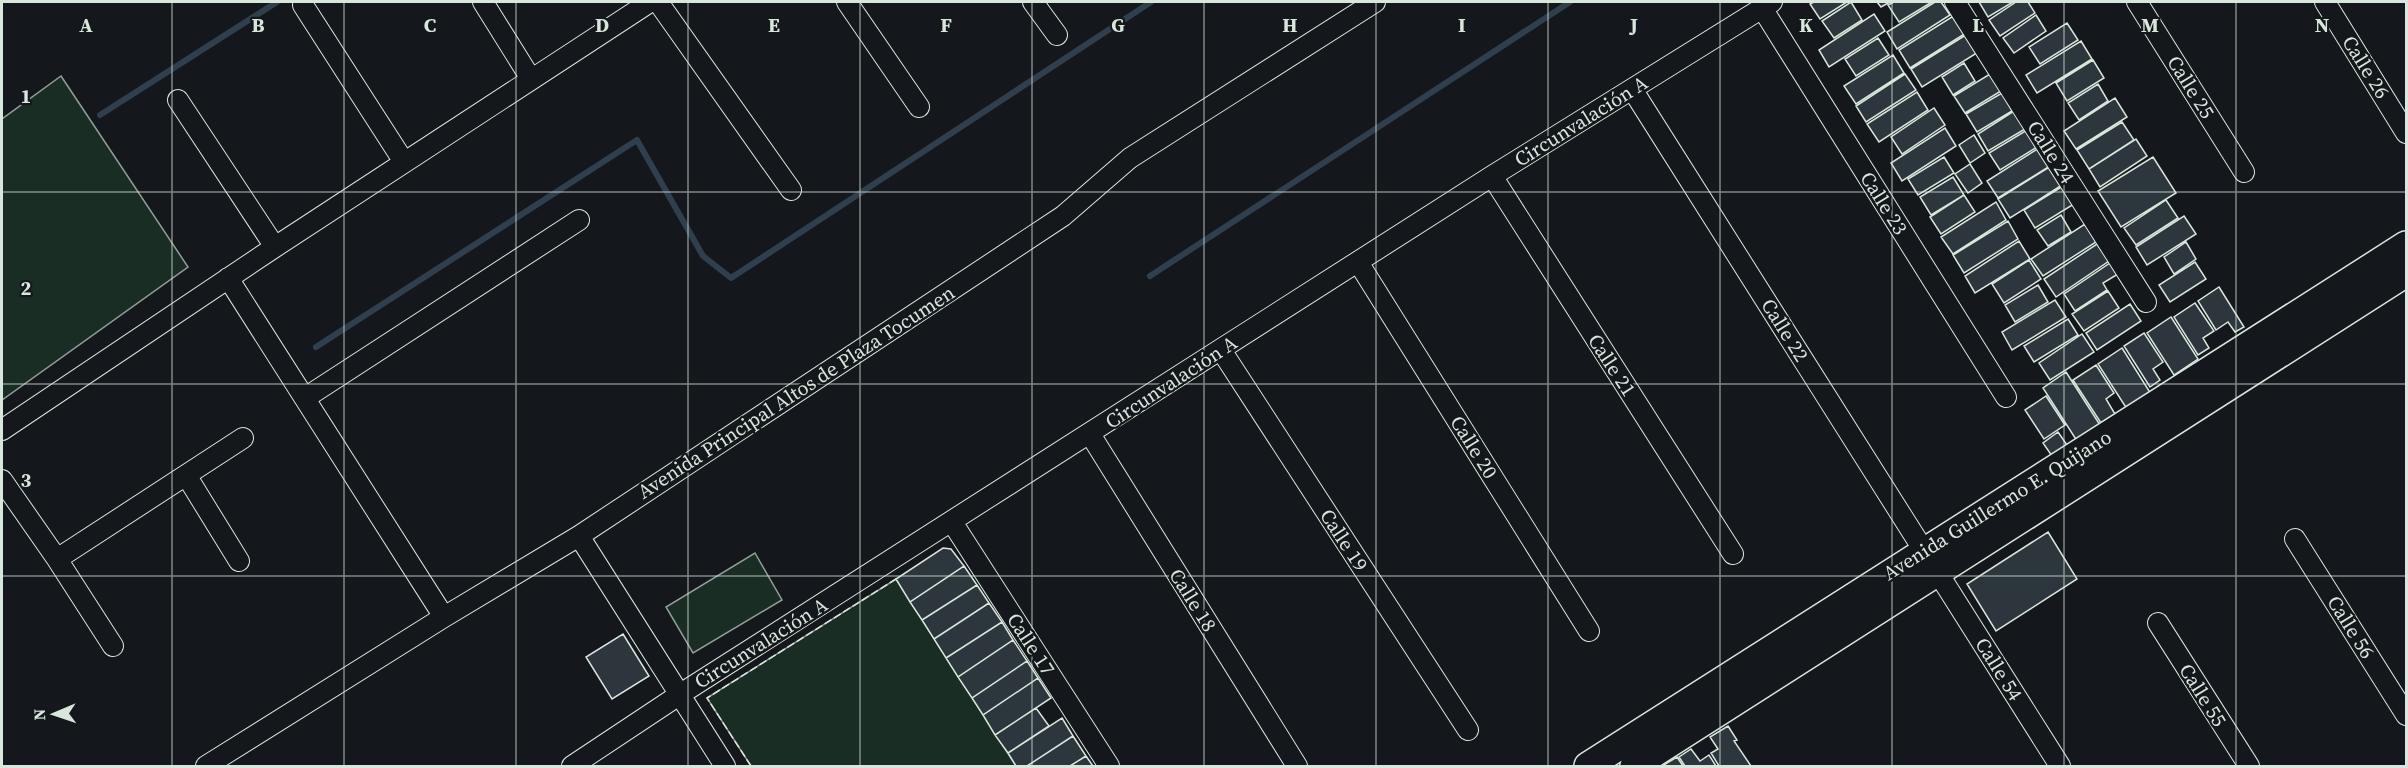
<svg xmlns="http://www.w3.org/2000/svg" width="2408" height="768" font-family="'Source Serif 4',serif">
  <rect width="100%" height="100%" fill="#14181c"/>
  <!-- green -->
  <path fill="#1a2d24" stroke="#939e99" stroke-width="1.5" d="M61,76L188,267L2,400V119Z
    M755,553L782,600L693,653L666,607Z
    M896,579L1016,766H751L707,698Z"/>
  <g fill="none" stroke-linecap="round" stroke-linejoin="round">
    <!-- stream -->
    <path stroke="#2f3f4d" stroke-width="6" d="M100,115L277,2
      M1150,276L1570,2
      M316,347L637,140L703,256L731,278L1151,2"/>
  </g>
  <!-- building -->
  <path fill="#2c363c" stroke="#d8e6dc" stroke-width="1.5" d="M1814,2H1847L1820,19L1810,4Z
    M1851,2L1862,20L1834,38L1822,21Z
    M1877,2H1890L1881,7Z
    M1894,2H1932L1899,22L1888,5Z
    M1935,2H1941L1950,15L1897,49L1887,32Z
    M1979,2H2013L1988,17Z
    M2016,2H2028L2035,13L2000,36L1989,20Z
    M1874,14L1885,31L1829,67L1819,50Z
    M1955,15L1966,33L1910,68L1899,50Z
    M2036,15L2046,31L2014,53L2003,38Z
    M2067,23L2078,40L2040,64L2029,47Z
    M1969,33L1980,51L1922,87L1911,69Z
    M1878,38L1889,55L1856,76L1845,59Z
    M2081,41L2092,59L2037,93L2026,75Z
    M1893,55L1904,73L1856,104L1844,86Z
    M2093,60L2104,78L2067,101L2056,83Z
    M1964,63L1975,81L1953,95L1942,77Z
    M1905,74L1916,90L1866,122L1856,106Z
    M1990,74L2001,91L1965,113L1954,96Z
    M2098,84L2108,101L2079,120L2068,103Z
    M1917,92L1928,110L1879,142L1867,124Z
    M2002,93L2012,111L1977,132L1966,114Z
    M2115,98L2127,117L2076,149L2064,131Z
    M1934,108L1945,125L1902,154L1891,137Z
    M2014,111L2025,129L1988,151L1978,134Z
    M2122,122L2134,140L2089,169L2077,150Z
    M1945,128L1956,146L1902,181L1891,163Z
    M2027,130L2037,147L2000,170L1989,153Z
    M1974,135L1985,153L1970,163L1959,145Z
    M2136,139L2147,156L2100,187L2089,169Z
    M2039,148L2050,166L1998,198L1987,181Z
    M1944,157L1954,173L1918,195L1908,179Z
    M2153,157L2176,193L2121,227L2098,191Z
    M1970,164L1982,183L1968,193L1955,174Z
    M2051,166L2062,185L2010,218L1998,199Z
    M1953,177L1964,195L1931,215L1920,197Z
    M2063,186L2074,204L2035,228L2024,210Z
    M1964,195L1975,212L1941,234L1930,217Z
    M2166,200L2178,218L2136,245L2124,228Z
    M1996,202L2006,220L1953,254L1941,237Z
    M2061,215L2071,232L2048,246L2037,230Z
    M2184,216L2196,234L2147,265L2136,247Z
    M2008,221L2018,239L1964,273L1953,255Z
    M2085,224L2096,242L2043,276L2031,259Z
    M2019,241L2030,259L1975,293L1965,276Z
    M2186,242L2196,259L2174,274L2164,257Z
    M2097,244L2109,261L2056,297L2044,279Z
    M2029,260L2041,279L2004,303L1992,284Z
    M2195,262L2206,279L2170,302L2159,285Z
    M2110,263L2118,274L2103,283L2107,290L2075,311L2064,294Z
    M2038,285L2048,302L2015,322L2005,305Z
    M2219,287L2244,327L2235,332L2228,322L2216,330L2198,301Z
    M2108,291L2119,308L2084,331L2072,314Z
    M2055,300L2066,317L2012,350L2002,332Z
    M2195,303L2214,331L2203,338L2209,348L2198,355L2174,317Z
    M2130,304L2141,321L2097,350L2086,333Z
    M2171,317L2198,359L2174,375L2147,333Z
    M2068,319L2078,335L2034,362L2024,346Z
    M2144,333L2163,362L2153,369L2160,380L2150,387L2124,346Z
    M2082,334L2094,352L2050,380L2039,363Z
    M2122,348L2151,394L2127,409L2098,364Z
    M2096,365L2114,393L2106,399L2115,414L2101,423L2073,380Z
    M2066,372L2100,425L2077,441L2043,388Z
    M2046,396L2065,425L2044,439L2025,410Z
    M2058,432L2067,445L2052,456L2043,443Z
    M2048,532L2077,579L1996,631L1967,584Z
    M943,548L951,549L964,566L910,602L896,579Z
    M964,566L977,585L922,620L910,602Z
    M977,585L989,603L934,639L922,620Z
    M989,603L1002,622L946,658L934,639Z
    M1002,622L1013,640L958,677L946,658Z
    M623,634L649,676L612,699L586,657Z
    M1013,640L1027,661L972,698L958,677Z
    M1027,661L1038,678L983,715L972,698Z
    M1038,678L1051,698L995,735L983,715Z
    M1036,708L1049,726L1008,753L995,735Z
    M1062,718L1073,736L1027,766H1016L1008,753Z
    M1728,726L1737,740L1734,741L1751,766H1719L1711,753L1718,749L1710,737Z
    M1073,736L1086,756L1070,766H1027Z
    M1691,749L1700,761L1709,755L1716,766H1685L1679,757Z
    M1086,756L1093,766H1070Z
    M1677,757L1683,766H1662Z"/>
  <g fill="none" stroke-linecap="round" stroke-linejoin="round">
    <!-- street casing -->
    <g stroke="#d8e6dc" stroke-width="22">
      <path id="street" d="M483,2L531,79
        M658,2L791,190
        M847,2L919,107
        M1033,2L1057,35
        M1955,2L2146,302
        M2137,2L2244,172
        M2325,2L2406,133
        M303,5L404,162
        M1762,8L2006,397
        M1632,89L2060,766
        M178,100L275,247
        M1492,176L1733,554
        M1358,262L1589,631
        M228,278L444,617
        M1221,350L1468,730
        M305,398L579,220
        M2,430L275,247L650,2
        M1090,434L1297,766
        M186,475L239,561
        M2,480L57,559L113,646
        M952,522L1109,766
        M579,536L725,766
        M2295,539L2406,715
        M57,559L243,438
        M2158,623L2249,766
        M206,766L444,617L579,536L1063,216L1130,158L1375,2
        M572,766L679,695L1492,176L1772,2"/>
    </g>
    <!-- secondary casing -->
    <g stroke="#d8e6dc" stroke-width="30">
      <path id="secondary" d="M1588,766L2406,245
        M1634,766L2406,273"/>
    </g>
    <!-- street -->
    <use href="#street" stroke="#14181c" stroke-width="20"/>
    <!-- secondary -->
    <use href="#secondary" stroke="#14181c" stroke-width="27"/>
    <!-- fence -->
    <path stroke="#d8e6dc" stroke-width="1.5" stroke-dasharray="8 3" stroke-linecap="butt" d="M751,766L707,698L896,579"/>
  </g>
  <!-- grid -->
  <path fill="none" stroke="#d8e6dc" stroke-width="1.5" stroke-opacity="0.55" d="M172,2V766M344,2V766M516,2V766M688,2V766M860,2V766M1032,2V766M1204,2V766M1376,2V766M1548,2V766M1720,2V766M1892,2V766M2064,2V766M2236,2V766M2,192H2406M2,384H2406M2,576H2406"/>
  <g text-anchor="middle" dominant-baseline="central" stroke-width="4.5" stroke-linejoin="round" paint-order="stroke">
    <!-- street labels -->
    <g font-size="20" fill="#d8e6dc" stroke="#14181c">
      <text transform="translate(2366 67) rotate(58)">Calle 26</text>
      <text transform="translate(2191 87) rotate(58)">Calle 25</text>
      <text transform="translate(1581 121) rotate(-32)">Circunvalación A</text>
      <text transform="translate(2051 152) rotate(58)">Calle 24</text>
      <text transform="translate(1884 203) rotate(58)">Calle 23</text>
      <text transform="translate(1785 330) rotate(58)">Calle 22</text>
      <text transform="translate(1612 365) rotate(57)">Calle 21</text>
      <text transform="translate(1171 382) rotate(-33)">Circunvalación A</text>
      <text transform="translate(796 392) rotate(-33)">Avenida Principal Altos de Plaza Tocumen</text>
      <text transform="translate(1474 447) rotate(58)">Calle 20</text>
      <text transform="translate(1997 505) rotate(-32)">Avenida Guillermo E. Quijano</text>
      <text transform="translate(1344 540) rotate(57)">Calle 19</text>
      <text transform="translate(1193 600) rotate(58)">Calle 18</text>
      <text transform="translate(2351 627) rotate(58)">Calle 56</text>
      <text transform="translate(761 643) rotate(-32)">Circunvalación A</text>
      <text transform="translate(1031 644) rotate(57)">Calle 17</text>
      <text transform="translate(1999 669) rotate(58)">Calle 54</text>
      <text transform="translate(2203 695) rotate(58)">Calle 55</text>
    </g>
  </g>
  <g font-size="20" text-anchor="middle" font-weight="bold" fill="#d8e6dc" stroke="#14181c" stroke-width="4.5" stroke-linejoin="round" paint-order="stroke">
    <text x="86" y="32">A</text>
    <text x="258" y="32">B</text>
    <text x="430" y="32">C</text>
    <text x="602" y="32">D</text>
    <text x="774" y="32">E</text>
    <text x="946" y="32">F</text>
    <text x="1118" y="32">G</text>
    <text x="1290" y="32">H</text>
    <text x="1462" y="32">I</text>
    <text x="1634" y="32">J</text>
    <text x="1806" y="32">K</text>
    <text x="1978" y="32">L</text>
    <text x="2150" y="32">M</text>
    <text x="2322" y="32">N</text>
    <text x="26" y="103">1</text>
    <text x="26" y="295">2</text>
    <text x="26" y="487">3</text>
  </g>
  <!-- border -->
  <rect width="2408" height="768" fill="none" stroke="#d8e6dc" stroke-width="6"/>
  <!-- north arrow -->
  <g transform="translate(54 714) rotate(268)" stroke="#14181c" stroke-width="4.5" paint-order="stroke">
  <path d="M0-4.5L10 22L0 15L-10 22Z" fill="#d8e6dc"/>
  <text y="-9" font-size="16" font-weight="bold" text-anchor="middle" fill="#d8e6dc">N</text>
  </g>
</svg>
